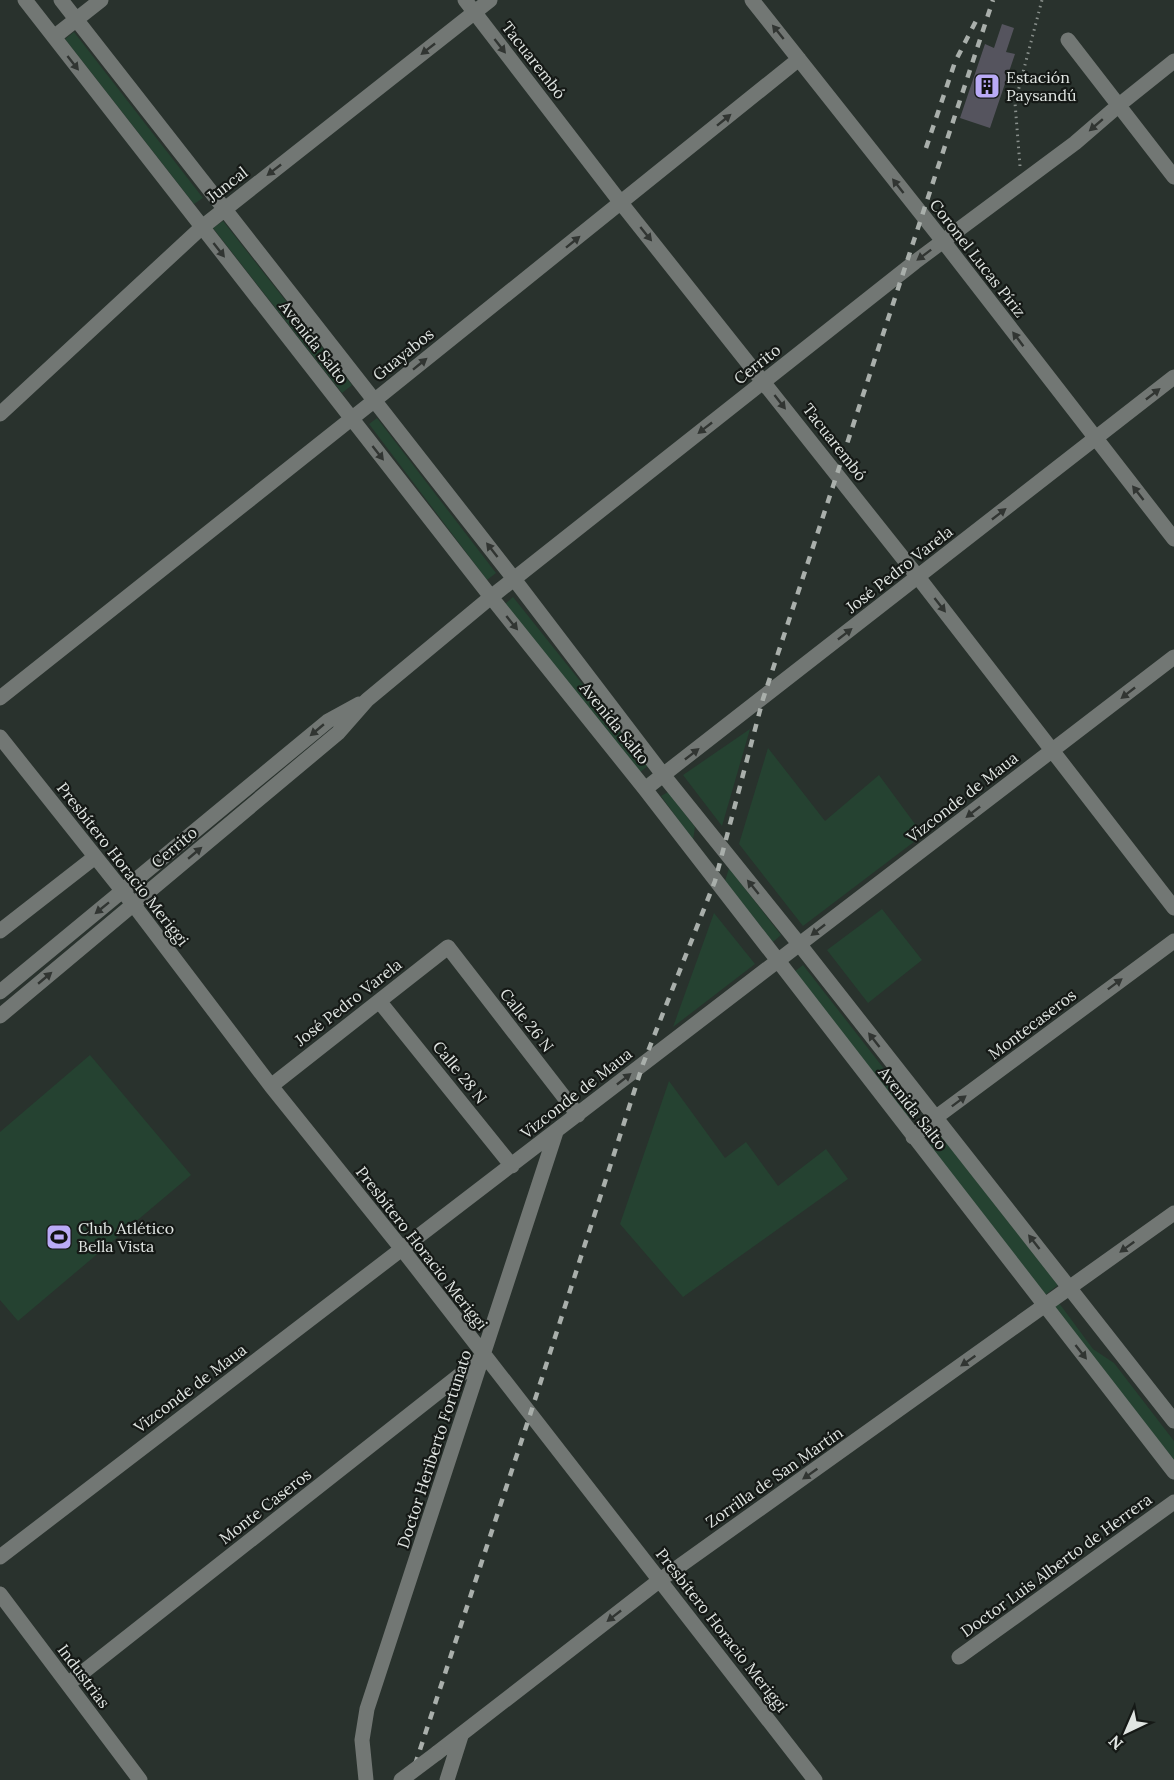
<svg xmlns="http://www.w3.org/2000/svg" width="1174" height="1780" font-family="Lora,serif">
  <rect width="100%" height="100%" fill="#29322d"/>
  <!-- green -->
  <path fill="#254231" d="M74,32L203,198L194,204L65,39Z
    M223,221L352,385L342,393L213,228Z
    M377,418L496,573L487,580L369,424Z
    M513,597L648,766L640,772L505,604Z
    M750,729L722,826L683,775Z
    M768,748L825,821L879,775L923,835L803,926L739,844Z
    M668,792L695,827L693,840L661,796Z
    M729,868L781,935L773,942L725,881Z
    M882,909L922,960L868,1003L827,950Z
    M714,913L755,964L673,1027Z
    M803,965L917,1111L908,1118L794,972Z
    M90,1055L191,1175L18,1321L0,1300V1132Z
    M669,1081L725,1158L746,1142L778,1186L826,1149L848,1179L683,1297L620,1224Z
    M941,1136L1058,1285L1044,1296L929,1145Z
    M1059,1303L1093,1349L1114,1363L1174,1441V1460L1054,1308Z"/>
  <!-- building -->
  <path fill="#55545e" d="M1002,24L1014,28L1006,52L1015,54L990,128L960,118L985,44L994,48Z"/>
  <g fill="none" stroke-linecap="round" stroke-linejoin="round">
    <!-- path -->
    <path stroke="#89908c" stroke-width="3" stroke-dasharray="1.5 4.5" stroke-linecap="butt" d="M1020,166L1015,103L1042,0"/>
    <!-- minor -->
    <path stroke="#727774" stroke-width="15" d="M25,0L491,597L645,789L1174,1472
      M61,0L514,579L664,776L800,945L1174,1421
      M465,0L621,203L918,577L1174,908
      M752,0L943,241L1174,539
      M54,37L101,0
      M1068,40L1174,177
      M0,414L201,228L490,0
      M0,698L375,400L799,59
      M0,737L133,904L271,1086L402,1249L815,1780
      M645,789L1174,377
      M0,931L95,857
      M0,992L328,721L359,704
      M379,1001L512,1166
      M0,1016L338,733L367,700L491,597L915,262L1075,143L1119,105L1174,61
      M271,1086L448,947L578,1115
      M913,1137L935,1118L1174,941
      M0,1557L1174,657
      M0,1594L140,1780
      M959,1657L1174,1502
      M68,1684L484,1356
      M437,1753L660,1580L1174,1213
      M366,1780L362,1740L367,1709L556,1132
      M447,1780L461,1736"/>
    <!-- rail -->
    <path stroke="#a9afab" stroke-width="4.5" stroke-dasharray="8 8" stroke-linecap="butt" d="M926,148L955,62L978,17
      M410,1780L530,1415L643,1064L715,881L763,699L993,0"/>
    <!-- minor-bridge -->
    <path stroke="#727774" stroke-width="15" d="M401,1780L437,1753"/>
  </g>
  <!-- one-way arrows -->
  <defs><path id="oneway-solid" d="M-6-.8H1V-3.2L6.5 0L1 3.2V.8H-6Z" transform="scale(1.5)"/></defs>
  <g fill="#313532">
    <use href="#oneway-solid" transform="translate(778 32) rotate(-129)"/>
    <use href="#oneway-solid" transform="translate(500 46) rotate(52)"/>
    <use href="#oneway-solid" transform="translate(428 49) rotate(142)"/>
    <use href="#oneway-solid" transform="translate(73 63) rotate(52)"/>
    <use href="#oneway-solid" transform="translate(724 120) rotate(-39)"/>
    <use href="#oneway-solid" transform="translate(1096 125) rotate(139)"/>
    <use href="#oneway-solid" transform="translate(274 170) rotate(142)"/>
    <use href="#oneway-solid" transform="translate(898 186) rotate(-128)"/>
    <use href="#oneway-solid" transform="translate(646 234) rotate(51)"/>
    <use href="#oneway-solid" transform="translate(573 242) rotate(-39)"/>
    <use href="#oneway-solid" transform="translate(219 250) rotate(52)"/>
    <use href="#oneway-solid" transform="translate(924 255) rotate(143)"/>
    <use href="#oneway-solid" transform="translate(1018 339) rotate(-127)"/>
    <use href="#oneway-solid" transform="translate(420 364) rotate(-39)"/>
    <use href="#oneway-solid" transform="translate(1153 394) rotate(-38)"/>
    <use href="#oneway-solid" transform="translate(780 402) rotate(52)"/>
    <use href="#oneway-solid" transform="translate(705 428) rotate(142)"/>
    <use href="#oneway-solid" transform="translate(378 453) rotate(52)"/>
    <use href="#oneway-solid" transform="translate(1138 493) rotate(-128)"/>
    <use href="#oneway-solid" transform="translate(999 514) rotate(-38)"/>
    <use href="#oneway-solid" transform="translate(492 550) rotate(-128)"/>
    <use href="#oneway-solid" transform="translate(940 605) rotate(52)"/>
    <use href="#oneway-solid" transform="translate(512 623) rotate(51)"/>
    <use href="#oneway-solid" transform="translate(845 634) rotate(-38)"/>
    <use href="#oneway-solid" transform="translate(1128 693) rotate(142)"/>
    <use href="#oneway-solid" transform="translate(317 730) rotate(140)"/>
    <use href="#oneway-solid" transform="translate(692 754) rotate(-38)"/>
    <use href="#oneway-solid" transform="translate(973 812) rotate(142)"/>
    <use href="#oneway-solid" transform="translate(195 853) rotate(-40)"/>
    <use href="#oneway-solid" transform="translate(753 887) rotate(-129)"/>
    <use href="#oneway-solid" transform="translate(102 908) rotate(141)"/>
    <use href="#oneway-solid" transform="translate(818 930) rotate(142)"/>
    <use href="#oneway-solid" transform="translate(45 978) rotate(-40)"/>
    <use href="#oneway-solid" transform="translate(1115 984) rotate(-37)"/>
    <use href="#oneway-solid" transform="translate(874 1040) rotate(-128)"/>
    <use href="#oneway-solid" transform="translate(624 1079) rotate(-38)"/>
    <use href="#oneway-solid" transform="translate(959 1101) rotate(-37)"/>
    <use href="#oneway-solid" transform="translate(1034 1242) rotate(-128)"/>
    <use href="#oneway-solid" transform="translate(1127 1247) rotate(144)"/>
    <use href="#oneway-solid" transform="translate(1081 1352) rotate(52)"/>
    <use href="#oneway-solid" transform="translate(968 1361) rotate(145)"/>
    <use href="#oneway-solid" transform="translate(810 1474) rotate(145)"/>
    <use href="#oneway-solid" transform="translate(614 1616) rotate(142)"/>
  </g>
  <!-- icons -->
  <defs>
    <g id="building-square" transform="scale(1.35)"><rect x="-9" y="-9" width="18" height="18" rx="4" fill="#baaaf6" stroke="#151916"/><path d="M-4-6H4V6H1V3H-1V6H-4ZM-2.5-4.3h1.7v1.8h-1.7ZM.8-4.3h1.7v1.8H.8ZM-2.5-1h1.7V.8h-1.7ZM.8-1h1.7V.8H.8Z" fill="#111"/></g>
    <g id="stadium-square" transform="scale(1.35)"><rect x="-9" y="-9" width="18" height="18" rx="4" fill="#baaaf6" stroke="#151916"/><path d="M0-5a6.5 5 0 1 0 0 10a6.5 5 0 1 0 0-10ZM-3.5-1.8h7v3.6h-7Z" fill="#111"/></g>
  </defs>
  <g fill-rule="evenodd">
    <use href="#building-square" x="987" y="86"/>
    <use href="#stadium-square" x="59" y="1237"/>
  </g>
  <g text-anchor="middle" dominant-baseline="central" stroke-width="4.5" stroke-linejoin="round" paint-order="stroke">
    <!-- street labels -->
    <g font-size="16" fill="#e0e5e2" stroke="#151916">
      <text transform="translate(534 60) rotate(52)">Tacuarembó</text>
      <text transform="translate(227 184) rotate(-38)">Juncal</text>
      <text transform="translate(978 258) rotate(52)">Coronel Lucas Píriz</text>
      <text transform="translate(314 342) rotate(52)">Avenida Salto</text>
      <text transform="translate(403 354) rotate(-39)">Guayabos</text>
      <text transform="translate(757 364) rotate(-38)">Cerrito</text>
      <text transform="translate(835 442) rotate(52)">Tacuarembó</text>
      <text transform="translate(899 569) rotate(-38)">José Pedro Varela</text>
      <text transform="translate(615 723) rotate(51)">Avenida Salto</text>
      <text transform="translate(962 797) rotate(-38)">Vizconde de Maua</text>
      <text transform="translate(174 847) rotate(-40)">Cerrito</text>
      <text transform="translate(123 864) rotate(52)">Presbítero Horacio Meriggi</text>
      <text transform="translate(348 1002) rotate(-38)">José Pedro Varela</text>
      <text transform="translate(527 1020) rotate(52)">Calle 26 N</text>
      <text transform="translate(1032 1024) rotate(-37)">Montecaseros</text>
      <text transform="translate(460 1072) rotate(51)">Calle 28 N</text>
      <text transform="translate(576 1093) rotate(-38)">Vizconde de Maua</text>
      <text transform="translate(913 1108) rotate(52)">Avenida Salto</text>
      <text transform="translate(422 1248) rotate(52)">Presbítero Horacio Meriggi</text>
      <text transform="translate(190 1388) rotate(-37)">Vizconde de Maua</text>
      <text transform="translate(434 1449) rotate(-72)">Doctor Heriberto Fortunato</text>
      <text transform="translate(774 1477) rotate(-35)">Zorrilla de San Martín</text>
      <text transform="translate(265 1506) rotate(-38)">Monte Caseros</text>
      <text transform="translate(1056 1565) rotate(-36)">Doctor Luis Alberto de Herrera</text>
      <text transform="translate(722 1630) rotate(52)">Presbítero Horacio Meriggi</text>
      <text transform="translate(84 1676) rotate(53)">Industrias</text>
    </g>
    <!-- poi labels -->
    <g font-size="16" fill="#e0e5e2" stroke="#151916" text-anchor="start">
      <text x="1006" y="77">Estación<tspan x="1006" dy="18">Paysandú</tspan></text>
      <text x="78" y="1228">Club Atlético<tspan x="78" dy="18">Bella Vista</tspan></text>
    </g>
  </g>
  <!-- north arrow -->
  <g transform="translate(1126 1732) rotate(224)" stroke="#151916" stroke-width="4.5" paint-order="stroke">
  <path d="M0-4.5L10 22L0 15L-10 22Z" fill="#e0e5e2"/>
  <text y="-9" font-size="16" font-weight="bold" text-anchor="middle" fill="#e0e5e2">N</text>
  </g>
</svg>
